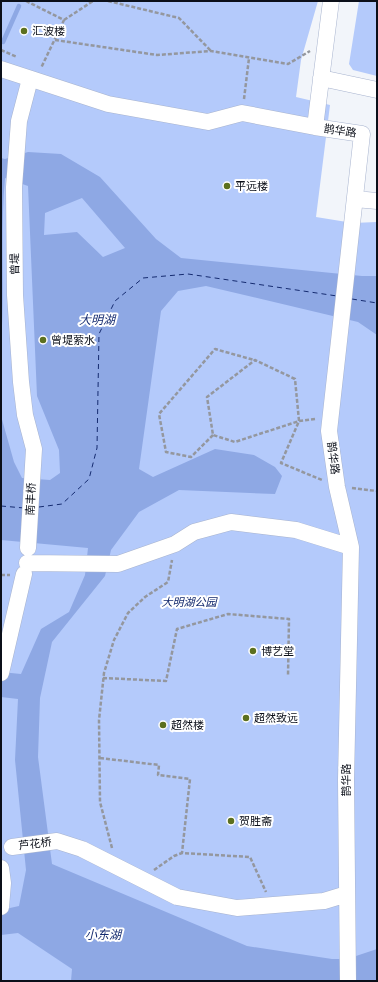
<svg xmlns="http://www.w3.org/2000/svg" width="378" height="982" font-family="'Source Serif 4','Noto Sans SC',serif">
  <rect width="100%" height="100%" fill="#f2f5fa"/>
  <!-- green -->
  <path fill="#b4cafb" d="M1,1H318L301,60L296,97L330,105L316,217L353,223L377,222V981H1Z
    M359,1H377V76L353,70L349,64Z"/>
  <!-- water -->
  <path fill="#8ea8e4" fill-rule="evenodd" d="M28,152L61,154L100,177L156,239L181,258L362,276H377V335L358,322L206,286L178,291L161,311L139,469L153,477L215,449L254,455L275,467L282,476L275,494L179,490L139,512L111,550L105,576L52,642L40,698L38,757L52,864L247,946L332,959H347L377,949V981H71L72,969L18,933L1,935V910L19,906L26,870L15,760L18,699L1,697V672L21,674L41,629L69,612L85,575L88,548L1,540V416L14,462L22,478L50,480L60,473L59,450L37,396L28,186L5,178C0,233 5,290 1,345V158L5,159ZM82,198L125,248L103,257L77,232L44,235L45,213Z"/>
  <g fill="none" stroke-linecap="round" stroke-linejoin="round">
    <!-- stream -->
    <path stroke="#8ea8e4" stroke-width="4.5" d="M3,42L19,6"/>
    <!-- ferry -->
    <path stroke="#152b70" stroke-width="1" stroke-dasharray="5 4" stroke-linecap="butt" d="M352,299L377,303
      M1,506L24,508
      M39,507L62,504L89,479L97,448L99,334L115,301L143,278L188,274L337,296"/>
    <!-- minor casing -->
    <g stroke="#a8b4cf" stroke-width="17">
      <path id="minor" d="M331,1L315,127L362,134L329,431L337,487L351,547L346,780L348,981
        M1,69L108,104L208,122L242,113L315,127
        M321,78L377,90
        M355,199L377,201
        M28,548L34,449L25,415L21,382L15,295L14,187L19,121L30,79
        M27,563L118,564L175,544L194,532L231,522L296,530L351,547
        M1,673L24,574
        M12,847L57,841L82,849L177,897L237,908L324,901L347,894
        M1,868L3,883L1,907"/>
    </g>
    <!-- path -->
    <path stroke="#94979e" stroke-width="2.5" stroke-dasharray="4 2" stroke-linecap="butt" d="M26,1L64,20L41,68
      M108,1L179,18L211,51
      M64,20L93,1
      M55,40L157,55L211,51L288,64L310,51
      M1,50L17,57
      M244,99L249,58
      M315,419L299,421L235,442L213,435L207,397L255,360L295,379L299,421L281,463L322,480
      M213,435L191,457L166,452L159,414L215,349L254,360
      M352,488L377,491
      M1,575H10
      M103,678L166,681L177,629L228,614L289,619L288,676
      M100,758L159,765L158,775L190,779L182,853
      M112,848L100,802L99,720L104,673L114,640L128,613L145,597L168,582L172,560
      M154,870L174,856L182,853L250,857L266,892"/>
    <!-- minor -->
    <use href="#minor" stroke="#fff" stroke-width="16"/>
  </g>
  <!-- markers -->
  <g fill="#5c701f" stroke="#fff" stroke-width="1.5">
    <circle cx="24" cy="31" r="4"/>
    <circle cx="227" cy="186" r="4"/>
    <circle cx="43" cy="340" r="4"/>
    <circle cx="253" cy="651" r="4"/>
    <circle cx="246" cy="718" r="4"/>
    <circle cx="163" cy="725" r="4"/>
    <circle cx="231" cy="821" r="4"/>
  </g>
  <g text-anchor="middle" dominant-baseline="central" stroke-width="4" stroke-linejoin="round" paint-order="stroke">
    <!-- poi labels -->
    <g font-size="11" fill="#0b0f19" stroke="#fff" text-anchor="start">
      <text x="32" y="31">汇波楼</text>
      <text x="235" y="186">平远楼</text>
      <text x="51" y="340">曾堤萦水</text>
      <text x="261" y="651">博艺堂</text>
      <text x="254" y="718">超然致远</text>
      <text x="171" y="725">超然楼</text>
      <text x="239" y="821">贺胜斋</text>
    </g>
    <!-- street labels -->
    <g font-size="11" fill="#0b0f19" stroke="#fff">
      <text transform="translate(340 131) rotate(9)">鹊华路</text>
      <text transform="translate(15 264) rotate(-91)">曾堤</text>
      <text transform="translate(333 458) rotate(83)">鹊华路</text>
      <text transform="translate(31 499) rotate(-87)">南丰桥</text>
      <text transform="translate(346 780) rotate(-90)">鹊华路</text>
      <text transform="translate(35 844) rotate(-7)">芦花桥</text>
    </g>
    <!-- park labels -->
    <g font-size="11" font-style="italic" fill="#13296d" stroke="#fff">
      <text x="189" y="602">大明湖公园</text>
    </g>
    <!-- water labels -->
    <g font-size="12" font-style="italic" fill="#152b70" stroke="#fff">
      <text x="97" y="320">大明湖</text>
      <text x="103" y="935">小东湖</text>
    </g>
  </g>
  <!-- border -->
  <rect width="378" height="982" fill="none" stroke="#0b0f19" stroke-width="4"/>
</svg>
